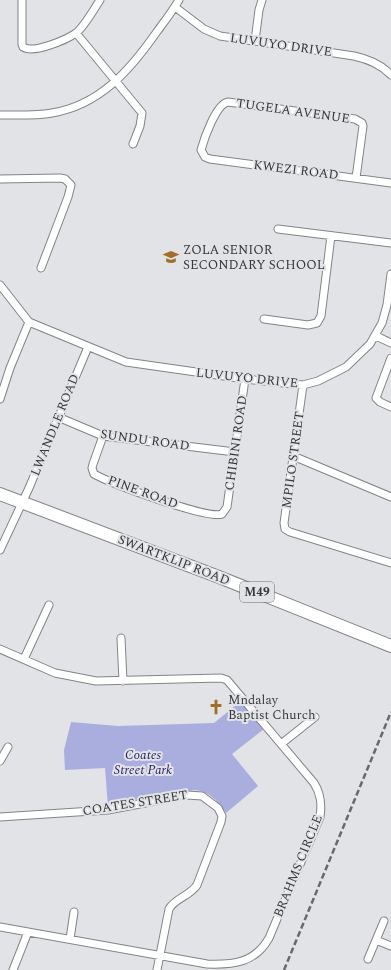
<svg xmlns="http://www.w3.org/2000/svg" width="391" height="970" font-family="Spectral,serif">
  <rect width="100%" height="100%" fill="#e2e3e7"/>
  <!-- green -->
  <path fill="#aaaede" d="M241,701L264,729L232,754L258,786L226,813C218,801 209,791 194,790L108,807L105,768L65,770L64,750L71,722L118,726L214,723Z"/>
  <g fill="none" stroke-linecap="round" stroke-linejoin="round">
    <!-- street casing -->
    <g stroke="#838487" stroke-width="9">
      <path id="street" d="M22,0V44L23,47C33,54 66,40 76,33C84,27 94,9 100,0
        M175,7L204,29L220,36L354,56C368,59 381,64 391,75
        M76,33L142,113L140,126L133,144
        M255,41L259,10L262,0
        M0,115C17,115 35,116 52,113C100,105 130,70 156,33C164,22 172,12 179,0
        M356,178L363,126L362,123L355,119L228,102C216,104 204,139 201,150L205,157L210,159L391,183
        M0,179L60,178L65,179L71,185L68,197L41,268
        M278,229L391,243
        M0,285L29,322L126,362L245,379L303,385L318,381L346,367L370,344L382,323L387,305L391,274
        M264,319L308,325L317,323L321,316L331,236
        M376,336L391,343
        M391,358L376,398L380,402L391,407
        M303,385L284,523L285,529L290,532L391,563
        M0,399L10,368L29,322
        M58,417L103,436L235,452
        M103,436L93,464L92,468L94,474C110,483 208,520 222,514L227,507L245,379
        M293,456L391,497
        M0,550L29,488L88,347
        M121,638L123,681
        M0,649L55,673L96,681L221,678L227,680L314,783C321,794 322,804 320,817L269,938C255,963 233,965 207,964L0,927
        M24,659L49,605
        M281,744L315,717
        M0,761L8,747
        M0,817L108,810L187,795L202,796L218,808L222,816L221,822L197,885C190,896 175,898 169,909L157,970
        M70,939L74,912
        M376,940L391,946
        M368,959L384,921
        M13,970L28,932"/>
    </g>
    <!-- primary casing -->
    <g stroke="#838487" stroke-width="14">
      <path id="primary" d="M0,494L219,577L391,646"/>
    </g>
    <!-- street -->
    <use href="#street" stroke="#fff" stroke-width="7"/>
    <!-- primary -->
    <use href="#primary" stroke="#fff" stroke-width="12"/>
    <!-- rail -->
    <path stroke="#68696b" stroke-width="2.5" stroke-dasharray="6 3" stroke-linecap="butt" d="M284,970L391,712"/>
  </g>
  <!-- icons -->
  <defs>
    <g id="school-bare" transform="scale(1.2)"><path d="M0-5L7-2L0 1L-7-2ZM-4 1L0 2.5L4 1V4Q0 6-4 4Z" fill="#a36e27" stroke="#e2e3e7" stroke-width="2.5" paint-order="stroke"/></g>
    <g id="church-bare" transform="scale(1.2)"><path d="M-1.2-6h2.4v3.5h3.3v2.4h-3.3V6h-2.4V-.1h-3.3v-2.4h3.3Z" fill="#a36e27" stroke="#e2e3e7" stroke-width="2.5" paint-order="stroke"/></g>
  </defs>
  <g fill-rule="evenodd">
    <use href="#school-bare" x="171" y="257"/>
    <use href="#church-bare" x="216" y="707"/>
  </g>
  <g text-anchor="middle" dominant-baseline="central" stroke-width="4" stroke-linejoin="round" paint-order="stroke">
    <!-- shield labels -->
    <rect fill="#e2e3e7" stroke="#6a6b6d" stroke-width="1" x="240" y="582" width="34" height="20" rx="3"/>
    <g font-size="12" font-weight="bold" fill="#373839">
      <text x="257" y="592">M49</text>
    </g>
    <!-- street labels -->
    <g font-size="13" fill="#373839" stroke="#e2e3e7">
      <text transform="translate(281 45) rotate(8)">LUVUYO DRIVE</text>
      <text transform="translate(293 111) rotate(8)">TUGELA AVENUE</text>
      <text transform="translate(296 170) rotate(7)">KWEZI ROAD</text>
      <text transform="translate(247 378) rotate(6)">LUVUYO DRIVE</text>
      <text transform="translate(55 425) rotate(-68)">LWANDLE ROAD</text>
      <text transform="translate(145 440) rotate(8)">SUNDU ROAD</text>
      <text transform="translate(236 443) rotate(-82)">CHIBINI ROAD</text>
      <text transform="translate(293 460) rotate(-82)">MPILO STREET</text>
      <text transform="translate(143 492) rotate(20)">PINE ROAD</text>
      <text transform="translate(174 560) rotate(21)">SWARTKLIP ROAD</text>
      <text transform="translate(135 803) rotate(-9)">COATES STREET</text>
      <text transform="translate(298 866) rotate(-68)">BRAHMS CIRCLE</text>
    </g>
    <!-- poi labels -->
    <g font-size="13" fill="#373839" stroke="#e2e3e7" text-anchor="start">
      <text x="183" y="250">ZOLA SENIOR<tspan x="183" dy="15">SECONDARY SCHOOL</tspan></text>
      <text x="228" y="700">Mndalay<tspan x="228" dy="15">Baptist Church</tspan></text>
    </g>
    <!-- park labels -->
    <g font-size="13" font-style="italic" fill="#28206a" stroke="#e2e3e7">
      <text x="143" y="755">Coates<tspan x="143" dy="15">Street Park</tspan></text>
    </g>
  </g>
</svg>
